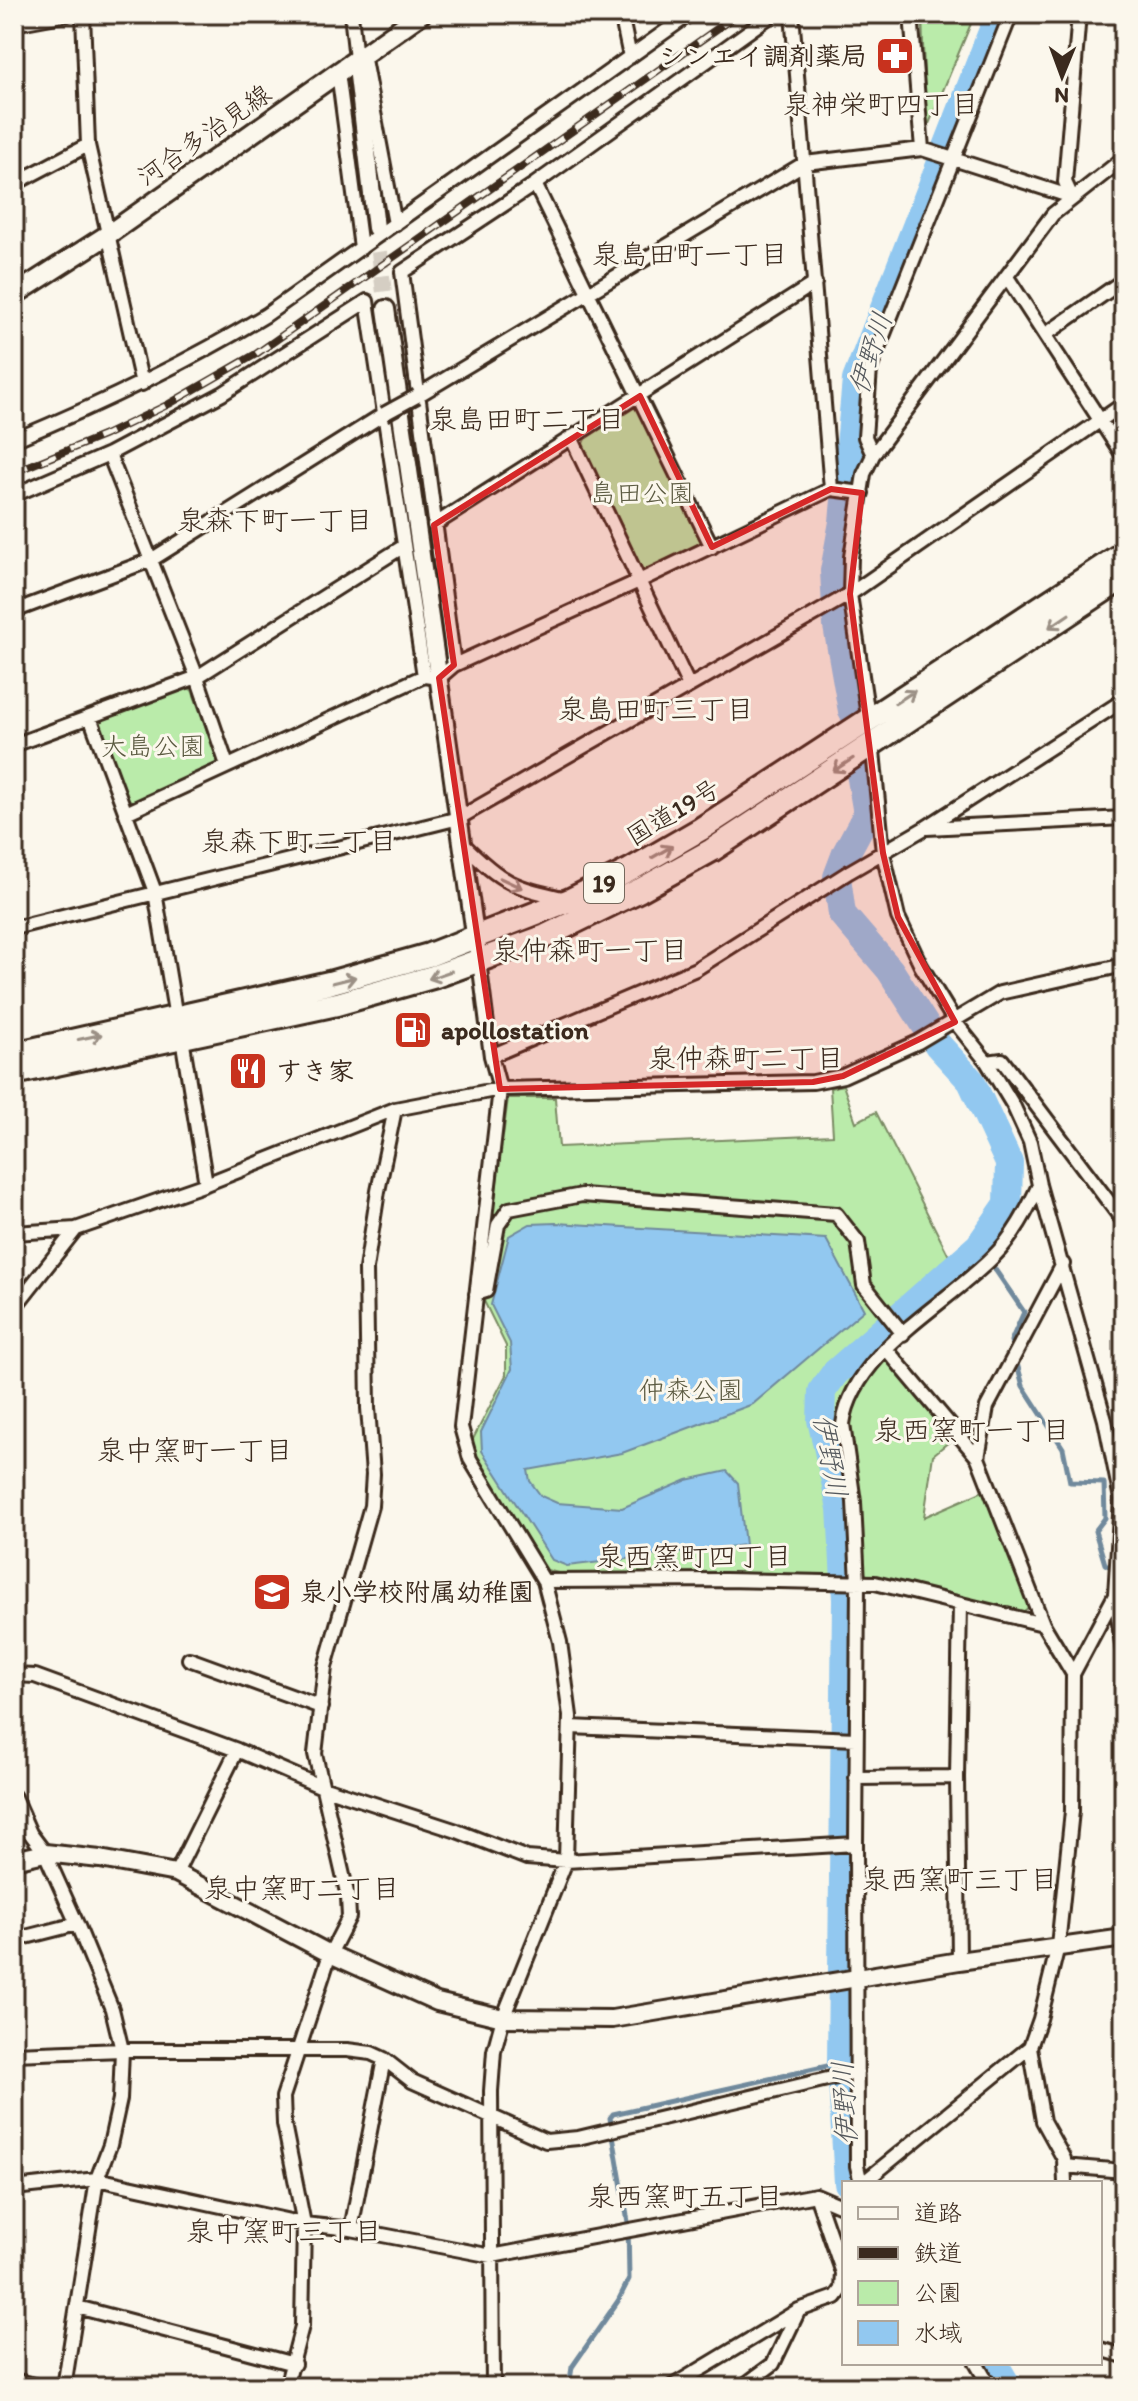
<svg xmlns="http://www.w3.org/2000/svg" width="1138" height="2401" font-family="Itim,'Klee One',sans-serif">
  <rect width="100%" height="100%" fill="#fbf7ec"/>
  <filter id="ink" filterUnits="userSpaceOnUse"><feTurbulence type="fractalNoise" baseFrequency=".0125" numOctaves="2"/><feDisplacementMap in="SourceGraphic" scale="16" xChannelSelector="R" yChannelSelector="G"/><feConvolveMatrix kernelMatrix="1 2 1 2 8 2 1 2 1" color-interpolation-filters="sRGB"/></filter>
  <g filter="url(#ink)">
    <!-- green -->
    <path fill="#baebaa" stroke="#7a8a64" stroke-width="2" d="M922,14H975L926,131Z
      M634,408L640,410L702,540L701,544L646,571L642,570L582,446L585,439Z
      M186,687L192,690L219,763L133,802L127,799L100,726L102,719Z
      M843,1085L856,1122L876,1112L951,1260L869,1335L951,1440L933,1455L924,1517L983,1491L1031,1605L1022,1613L872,1577L569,1576L547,1570L481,1465L472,1441L506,1375V1346L482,1297L508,1098H555L559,1147L833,1135L830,1088Z"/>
    <!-- water -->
    <path fill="#92c8f0" stroke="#6f899c" stroke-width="2" d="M556,1223L826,1239L864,1310L753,1404L622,1453L528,1470L530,1481L541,1496L557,1503L622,1508L687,1480L727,1471L738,1483L745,1545L567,1566L552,1560L482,1451L481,1432L512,1369L510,1343L491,1305L509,1236L530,1224Z"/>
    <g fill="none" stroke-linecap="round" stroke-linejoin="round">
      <!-- stream -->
      <path stroke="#6f899c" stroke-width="5" d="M979,1246L1024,1312L1011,1341L1023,1386L1063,1448L1070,1482L1104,1483L1105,1518L1095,1531L1105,1564L1124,1574
        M569,2387L572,2367L618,2301L629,2279L628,2222L610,2118L613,2114L841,2063"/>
      <!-- river -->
      <path stroke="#92c8f0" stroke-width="28" d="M852,711L837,626L834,571L843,522L856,380L999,14
        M848,2183L841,2063L846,1600L841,1508L821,1420L822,1391L835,1373L979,1246L1008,1204L1009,1163L971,1081L938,1045L890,970L842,914L837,877L846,853L867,814L860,773
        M994,2363L1007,2385L1011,2387"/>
      <!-- tertiary-tunnel -->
      <path stroke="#d5cec3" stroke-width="16" stroke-dasharray="16 8" stroke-linecap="butt" d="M376,228L386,309"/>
      <!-- minor casing -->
      <g stroke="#3b2a1e" stroke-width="18">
        <path id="minor" d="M83,14L88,145L142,384
          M351,14L356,59
          M621,14L630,57
          M792,14L831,489
          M911,14L922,149
          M14,24L68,14
          M363,54L395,224
          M338,72L361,248
          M14,184L88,145
          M535,184L712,547
          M1072,197L1065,182L1079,14
          M1007,277L1124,457
          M1045,335L1124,280
          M417,396L805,163L922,149L1072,197
          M571,437L689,686
          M14,440C101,404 185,364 266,315L690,14
          M109,454L197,677L227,765
          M873,455L865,437L870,369L1011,14
          M14,495L109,454L222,394L367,301L424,676
          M434,525L815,283
          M14,611L151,560L384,414
          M454,665L402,272L535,184L773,14
          M90,717L155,892L176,1018
          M869,723L850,594L851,557L864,474L873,455L1053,214L1124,158
          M872,741L883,853L898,917L921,966L955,1022L987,1062L1013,1105L1030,1142L1039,1185L1105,1420L1121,1499L1115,1595L1124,1658
          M14,745L197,677L404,546
          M126,813L424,676L439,678L454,665L639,581L831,489L862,493
          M927,828L1124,818
          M463,844C503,884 513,887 567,899
          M14,928L459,818L850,594L1124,404
          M479,961L491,1056L500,1089L461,1427L470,1459L544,1581L560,1642L570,1716L566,1861L503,2018L494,2051L491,2091L493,2387
          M182,1038L206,1184
          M491,1056L696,969L849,872L925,828L1124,700
          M987,1062L1002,1060L1124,1222
          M14,1233L76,1229L206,1184L395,1109L500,1089L813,1082L843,1076L918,1042L1000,993L1124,965
          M476,1294L486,1291L498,1225L509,1209L582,1195L836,1214L858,1242L864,1285L903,1334
          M14,1308L76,1229
          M887,1350L978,1458L1043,1624L1073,1674
          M978,1458L987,1407L1063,1264
          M544,1581L725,1580L875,1583L1043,1624
          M189,1659L321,1707
          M14,1675L35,1676L237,1750L322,1787L457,1831L527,1858L566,1861L856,1844
          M570,1727L856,1739
          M856,1778L957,1777
          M14,1797L30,1833L45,1853L77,1924L112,2009L122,2050L120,2099L110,2145L97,2179L64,2387
          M176,1873L237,1750
          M14,1940L77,1924
          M959,1961L957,1777L960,1604
          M14,2054L122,2050H347L371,2053L384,2059L412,2081L546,2141L578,2138L857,2072
          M1064,2166L1124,2171
          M861,2183L857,2166L856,1844L858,1583L854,1502L843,1424C853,1352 945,1306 993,1257C1014,1236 1027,1211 1039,1185
          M863,2183L1030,2047
          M1065,2183L1064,2159L1043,2121L1030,2047L1040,2019L1058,1946L1072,1811L1073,1674L1115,1595
          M14,2188L97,2179L304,2224L351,2229L492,2256L816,2195L844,2207
          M351,2229L384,2059
          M77,2307L294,2364
          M1100,2349L1124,2356
          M976,2363L990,2387
          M14,2380L41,2387
          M286,2387L302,2326L304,2224L284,2124L283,2097L330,1954L349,1917L348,1897L315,1754L325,1667L371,1506L373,1474L368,1408L366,1269L378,1191L395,1109
          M671,2387L799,2310L836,2297L842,2289L843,2273L816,2195
          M742,2387L773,2364L798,2312"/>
      </g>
      <!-- tertiary casing -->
      <g stroke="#3b2a1e" stroke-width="22">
        <path id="tertiary" d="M356,59L376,228
          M386,309L477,948
          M14,1860L45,1853L100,1859L176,1873L330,1954L437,2002L503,2018L612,2019L959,1961L1124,1938"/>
      </g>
      <!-- secondary casing -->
      <g stroke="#3b2a1e" stroke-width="24">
        <path id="secondary" d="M14,295L109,234L421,14"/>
      </g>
      <!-- trunk casing -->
      <g stroke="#3b2a1e" stroke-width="28">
        <path id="trunk" d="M14,1054L329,983L429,955L570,900L630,870L701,829L1124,553
          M14,1073L337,1004L436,976L546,936L640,890L712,850L1124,577"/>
      </g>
      <!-- minor -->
      <use href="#minor" stroke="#fbf7ec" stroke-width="12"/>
      <!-- tertiary -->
      <use href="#tertiary" stroke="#fbf7ec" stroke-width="16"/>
      <!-- secondary -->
      <use href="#secondary" stroke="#fbf7ec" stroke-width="18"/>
      <!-- trunk -->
      <use href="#trunk" stroke="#fbf7ec" stroke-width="22"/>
      <!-- rail casing -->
      <g stroke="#3b2a1e" stroke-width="8">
        <path id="rail" d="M14,472L105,435L169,404L256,354L738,14"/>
      </g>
      <!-- rail -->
      <use href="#rail" stroke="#fbf7ec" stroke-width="5" stroke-dasharray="15" stroke-linecap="butt"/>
      <!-- minor-bridge casing -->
      <g stroke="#3b2a1e" stroke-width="18" stroke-linecap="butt">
        <path id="minor-bridge" d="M384,414L417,396"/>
      </g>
      <!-- minor-bridge -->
      <use href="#minor-bridge" stroke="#fbf7ec" stroke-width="12"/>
    </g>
    <!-- one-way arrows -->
    <defs><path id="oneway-shaft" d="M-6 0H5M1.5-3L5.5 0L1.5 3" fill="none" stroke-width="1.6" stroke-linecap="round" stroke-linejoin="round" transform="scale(2)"/></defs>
    <g stroke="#9b9085">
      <use href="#oneway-shaft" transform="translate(1059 621) rotate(146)"/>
      <use href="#oneway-shaft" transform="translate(905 697) rotate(-33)"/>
      <use href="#oneway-shaft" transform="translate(843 765) rotate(147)"/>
      <use href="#oneway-shaft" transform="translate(662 852) rotate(-30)"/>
      <use href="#oneway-shaft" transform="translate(511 883) rotate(25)"/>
      <use href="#oneway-shaft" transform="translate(440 975) rotate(161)"/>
      <use href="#oneway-shaft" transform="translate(344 980) rotate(-14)"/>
      <use href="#oneway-shaft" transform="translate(90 1037) rotate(-12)"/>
    </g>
  </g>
  <!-- marked area -->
  <path fill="#d62828" fill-opacity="0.2" stroke="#d62828" stroke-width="6" stroke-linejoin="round" d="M640,396L712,547L831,489L862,493L850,594L883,853L898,917L955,1022L843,1076L813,1082L500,1089L439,678L454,665L434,525Z"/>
  <!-- icons -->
  <defs>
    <g id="pharmacy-square" transform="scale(2)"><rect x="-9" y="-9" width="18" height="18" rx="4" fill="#c8321e" stroke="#fbf7ec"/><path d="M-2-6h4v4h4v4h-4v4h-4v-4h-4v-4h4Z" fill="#fff"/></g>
    <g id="fuel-square" transform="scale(2)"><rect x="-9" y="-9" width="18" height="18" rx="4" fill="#c8321e" stroke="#fbf7ec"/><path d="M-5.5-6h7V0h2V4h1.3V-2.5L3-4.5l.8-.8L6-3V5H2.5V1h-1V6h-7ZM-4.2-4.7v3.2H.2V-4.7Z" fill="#fff"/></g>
    <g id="restaurant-square" transform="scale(2)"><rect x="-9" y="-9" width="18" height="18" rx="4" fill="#c8321e" stroke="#fbf7ec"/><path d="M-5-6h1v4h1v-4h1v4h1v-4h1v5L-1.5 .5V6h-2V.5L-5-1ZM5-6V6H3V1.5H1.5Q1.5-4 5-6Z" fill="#fff"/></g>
    <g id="school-square" transform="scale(2)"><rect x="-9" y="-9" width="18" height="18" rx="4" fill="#c8321e" stroke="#fbf7ec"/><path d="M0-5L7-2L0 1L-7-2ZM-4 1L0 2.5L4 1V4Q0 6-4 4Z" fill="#fff"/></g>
  </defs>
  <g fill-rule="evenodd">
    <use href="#pharmacy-square" x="895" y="56"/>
    <use href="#fuel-square" x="413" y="1030"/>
    <use href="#restaurant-square" x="248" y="1071"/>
    <use href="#school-square" x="272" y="1592"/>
  </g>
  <g text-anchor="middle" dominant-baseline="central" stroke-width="6" stroke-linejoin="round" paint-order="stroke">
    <!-- shield labels -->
    <rect fill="#fbf7ec" stroke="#75685c" stroke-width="2" x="584" y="863" width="40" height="40" rx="6"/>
    <g font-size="24" font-weight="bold" fill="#3b2a1e">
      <text x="604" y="883">19</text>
    </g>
    <!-- poi labels -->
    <g font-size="26" font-weight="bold" fill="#3b2a1e" stroke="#fbf7ec" text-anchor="start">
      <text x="867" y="56" text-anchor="end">シンエイ調剤薬局</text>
      <text x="441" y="1030">apollostation</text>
      <text x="276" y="1071">すき家</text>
      <text x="300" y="1592">泉小学校附属幼稚園</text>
    </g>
    <!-- street labels -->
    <g font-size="26" fill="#3b2a1e" stroke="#fbf7ec">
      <text transform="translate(204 135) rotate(-35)">河合多治見線</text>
      <text transform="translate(673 812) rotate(-31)">国道19号</text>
    </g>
    <!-- park labels -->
    <g font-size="26" fill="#5b5a41" stroke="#fbf7ec">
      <text x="642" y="493">島田公園</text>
      <text x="153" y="746">大島公園</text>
      <text x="691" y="1390">仲森公園</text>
    </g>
    <!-- neighbourhood labels -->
    <g font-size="28" fill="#3b2a1e" stroke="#fbf7ec">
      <text x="881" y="104">泉神栄町四丁目</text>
      <text x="690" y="254">泉島田町一丁目</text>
      <text x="527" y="419">泉島田町二丁目</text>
      <text x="275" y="520">泉森下町一丁目</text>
      <text x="656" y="709">泉島田町三丁目</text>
      <text x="299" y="841">泉森下町二丁目</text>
      <text x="590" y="950">泉仲森町一丁目</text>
      <text x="746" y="1058">泉仲森町二丁目</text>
      <text x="972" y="1430">泉西窯町一丁目</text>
      <text x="195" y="1450">泉中窯町一丁目</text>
      <text x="694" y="1556">泉西窯町四丁目</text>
      <text x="960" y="1879">泉西窯町三丁目</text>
      <text x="302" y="1888">泉中窯町二丁目</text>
      <text x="685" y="2196">泉西窯町五丁目</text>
      <text x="284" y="2231">泉中窯町三丁目</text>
    </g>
    <!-- water labels -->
    <g font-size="28" font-style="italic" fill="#55595d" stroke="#fbf7ec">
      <text transform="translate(870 353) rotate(-72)">伊野川</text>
      <text transform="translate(831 1456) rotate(80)">伊野川</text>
      <text transform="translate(844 2103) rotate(-93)">伊野川</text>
    </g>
  </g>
  <!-- margin -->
  <rect width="1138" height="2401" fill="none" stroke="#fbf7ec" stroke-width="48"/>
  <rect x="24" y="24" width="1090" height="2353" fill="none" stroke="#3b2a1e" stroke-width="3" filter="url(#ink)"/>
  <!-- legend -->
  <rect x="842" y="2181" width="260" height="184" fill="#fbf7ec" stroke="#aea59a" stroke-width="2"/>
  <rect x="858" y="2207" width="40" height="12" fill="#fbf7ec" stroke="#aea59a" stroke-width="2"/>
  <text x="914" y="2221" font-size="24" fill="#3b2a1e">道路</text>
  <rect x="858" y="2247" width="40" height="12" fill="#3b2a1e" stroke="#aea59a" stroke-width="2"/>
  <text x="914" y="2261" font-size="24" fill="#3b2a1e">鉄道</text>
  <rect x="858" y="2281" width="40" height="24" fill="#baebaa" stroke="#aea59a" stroke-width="2"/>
  <text x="914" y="2301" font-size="24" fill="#3b2a1e">公園</text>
  <rect x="858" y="2321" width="40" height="24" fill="#92c8f0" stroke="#aea59a" stroke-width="2"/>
  <text x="914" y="2341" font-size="24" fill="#3b2a1e">水域</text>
  <!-- north arrow -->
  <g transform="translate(1062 76) rotate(181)" stroke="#fbf7ec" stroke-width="6" paint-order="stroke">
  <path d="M0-6L14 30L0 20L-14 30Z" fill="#3b2a1e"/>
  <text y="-12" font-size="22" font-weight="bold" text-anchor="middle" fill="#3b2a1e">N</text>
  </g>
</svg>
